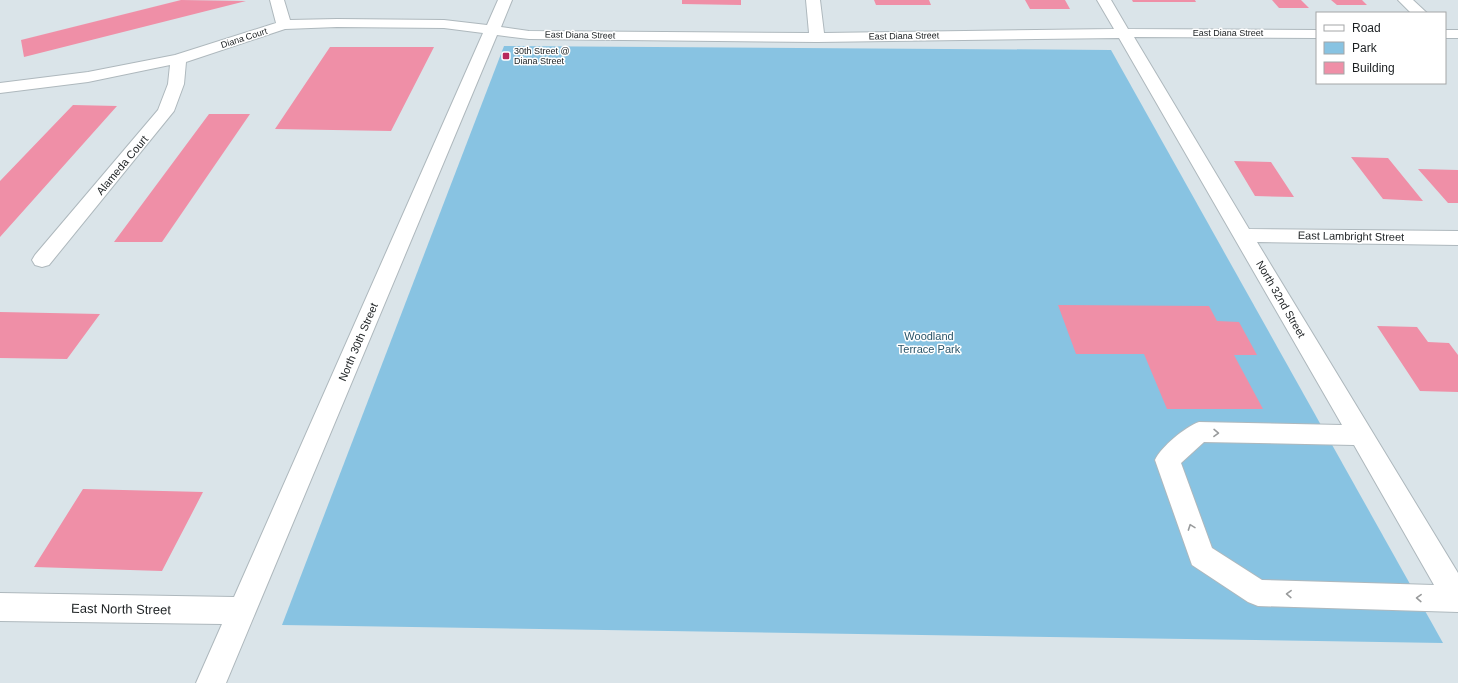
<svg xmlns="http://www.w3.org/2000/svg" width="1458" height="683" font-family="Helvetica,sans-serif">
  <rect width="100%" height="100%" fill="#dae4e9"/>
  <!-- green -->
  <path fill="#88c3e2" d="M504,46L1111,50L1443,643L282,625Z"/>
  <!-- building -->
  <path fill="#ef8fa7" d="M181,0L246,1L24,57L21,40Z
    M682,0H741V5L682,4Z
    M874,0H929L931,5H876Z
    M1025,0H1065L1070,9H1030Z
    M1132,0H1195L1196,2H1133Z
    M1272,0H1301L1309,8H1279Z
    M1331,0H1362L1367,5H1337Z
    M330,47H434L391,131L275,129Z
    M73,105L117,106L0,237V181Z
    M209,114H250L162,242H114Z
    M1351,157L1388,158L1423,201L1383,199Z
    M1234,161L1271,162L1294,197L1255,196Z
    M1418,169L1458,170V203H1448Z
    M1058,305L1209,306L1217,321L1239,322L1257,355H1234L1263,409H1167L1144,354H1076Z
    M0,312L100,314L67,359L0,358Z
    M1377,326L1417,327L1428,342L1449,343L1458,355V392L1420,391Z
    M83,489L203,492L162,571L34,567Z"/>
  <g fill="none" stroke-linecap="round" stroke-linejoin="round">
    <!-- minor casing -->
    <g stroke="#aeb8bd" stroke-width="2">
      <path id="minor" d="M270,0H284L290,20L337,19L444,20L487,25L498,0H512L501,27L529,31L809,33L806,0H820L824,33L1114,29L1097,0H1111L1128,29L1317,30V38L1134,37L1249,229L1458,231V245L1257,242L1458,573V612L1258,606L1248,602L1192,565L1155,460C1161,447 1185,427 1199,422L1342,425L1119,38L817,42L529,39L497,35L226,683H196L222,624L0,621V593L234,597L483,33L444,28L337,27L285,29L186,62L184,84L174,111L49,265L42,267L35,265L32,260L35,255L158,110L168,84L170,65L88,82L0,93V83L88,72L175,55L276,23ZM1204,442L1354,445L1434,585L1262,580L1212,548L1181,463Z
        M1398,0H1413L1427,13H1411Z
        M1445,30H1458V38H1445Z"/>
    </g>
    <!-- minor -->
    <use href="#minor" fill="#fff" fill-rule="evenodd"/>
  </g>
  <!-- one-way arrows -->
  <defs><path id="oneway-chevron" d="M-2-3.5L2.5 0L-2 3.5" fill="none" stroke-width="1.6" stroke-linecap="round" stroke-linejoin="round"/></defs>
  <g stroke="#999b9c">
    <use href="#oneway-chevron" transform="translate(1216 433) rotate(1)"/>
    <use href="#oneway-chevron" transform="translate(1191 527) rotate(-110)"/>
    <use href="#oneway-chevron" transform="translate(1289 594) rotate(-178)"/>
    <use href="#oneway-chevron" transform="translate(1419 598) rotate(-178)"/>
  </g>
  <!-- markers -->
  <rect fill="#b7295c" stroke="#fff" stroke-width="1.5" x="502" y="52" width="8" height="8" rx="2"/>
  <g text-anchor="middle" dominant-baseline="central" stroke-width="3" stroke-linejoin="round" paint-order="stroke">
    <!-- far-street labels -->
    <g font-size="9" fill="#1c2022" stroke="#fff">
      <text x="1228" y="33">East Diana Street</text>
      <text transform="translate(580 35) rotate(1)">East Diana Street</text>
      <text transform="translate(904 36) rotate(-1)">East Diana Street</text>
      <text transform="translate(244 38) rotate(-18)">Diana Court</text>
    </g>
    <!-- far-poi labels -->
    <g font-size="9" fill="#1c2022" stroke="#fff" text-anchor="start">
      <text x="514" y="51">30th Street @<tspan x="514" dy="10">Diana Street</tspan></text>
    </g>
    <!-- street labels -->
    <g font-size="11" fill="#1c2022" stroke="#fff">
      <text transform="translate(122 165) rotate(-50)">Alameda Court</text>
      <text transform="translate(1351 236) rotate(1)">East Lambright Street</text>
      <text transform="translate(1281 299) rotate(60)">North 32nd Street</text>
      <text transform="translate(358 342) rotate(-67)">North 30th Street</text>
    </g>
    <!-- park labels -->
    <g font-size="11" fill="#295469" stroke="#fff">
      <text x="929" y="336">Woodland<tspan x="929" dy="13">Terrace Park</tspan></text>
    </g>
    <!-- near-street labels -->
    <g font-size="13" fill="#1c2022" stroke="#fff">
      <text transform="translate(121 609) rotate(1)">East North Street</text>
    </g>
  </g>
  <!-- legend -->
  <rect x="1316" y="12" width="130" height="72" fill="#ffffff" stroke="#a4a6a7"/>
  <rect x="1324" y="25" width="20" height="6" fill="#ffffff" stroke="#a4a6a7"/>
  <text x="1352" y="32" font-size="12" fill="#1c2022">Road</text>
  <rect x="1324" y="42" width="20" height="12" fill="#88c3e2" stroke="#a4a6a7"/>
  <text x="1352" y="52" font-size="12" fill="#1c2022">Park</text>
  <rect x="1324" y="62" width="20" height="12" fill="#ef8fa7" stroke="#a4a6a7"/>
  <text x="1352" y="72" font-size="12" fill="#1c2022">Building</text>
</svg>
